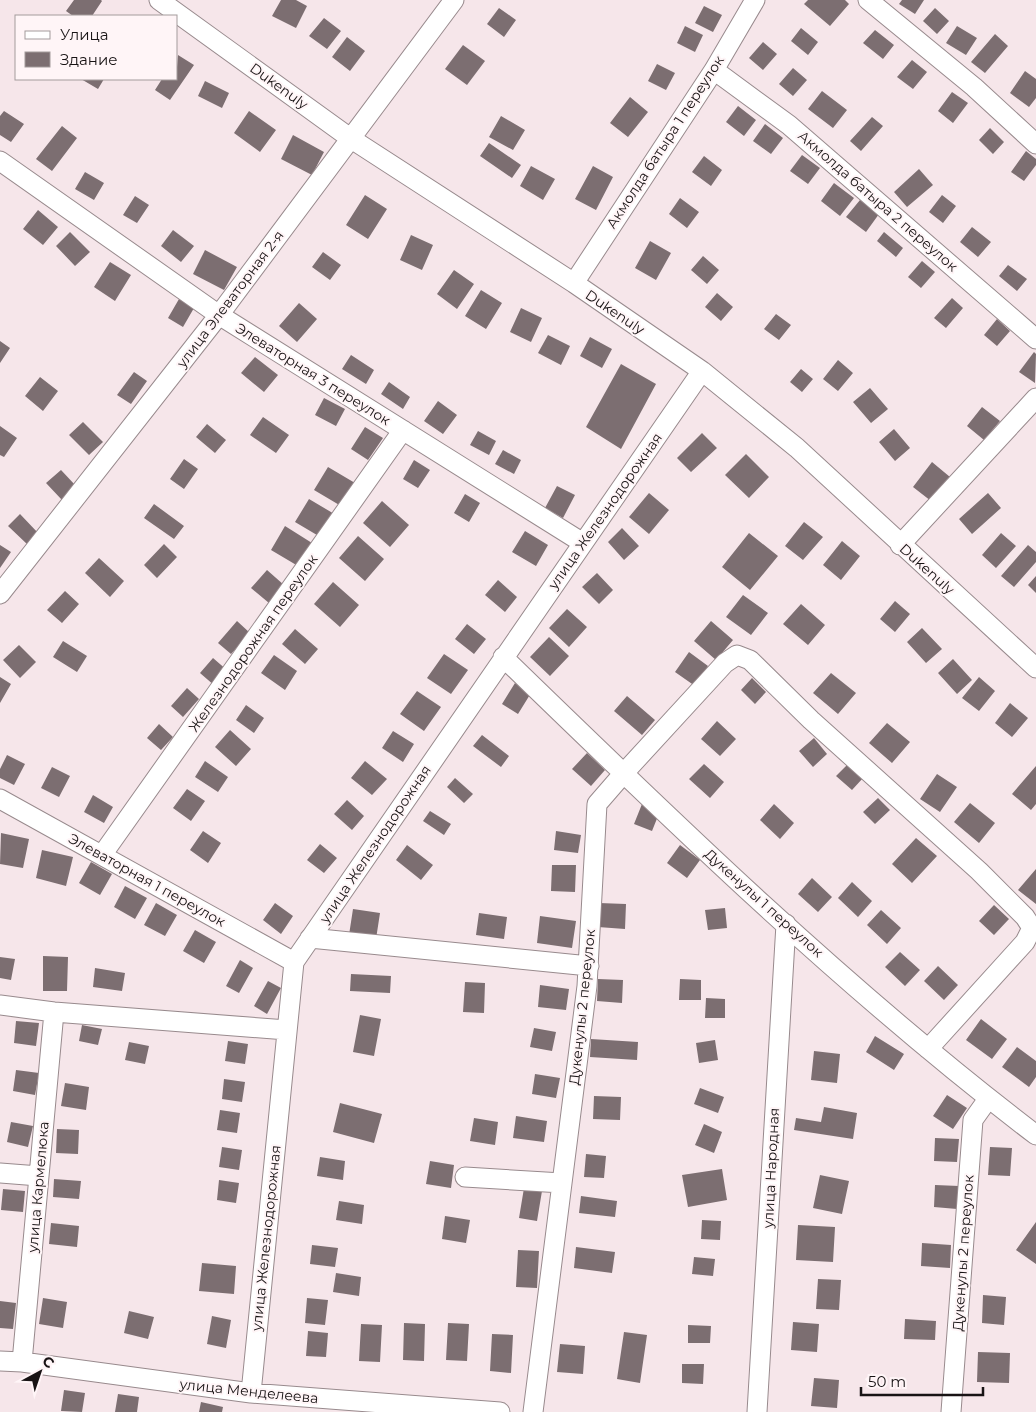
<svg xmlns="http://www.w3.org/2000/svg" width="1036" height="1412" font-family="Montserrat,sans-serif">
  <rect width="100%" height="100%" fill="#f6e6ea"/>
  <!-- building -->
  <path fill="#7c6e71" d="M74,0H101L102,1L92,16H73L66,11Z
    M281,0H296L307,6L296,28L272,16Z
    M808,0H845L849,4L830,26L804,4Z
    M902,0H924L915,14L899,4Z
    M704,6L722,15L713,32L695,23Z
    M499,8L516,20L504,37L487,24Z
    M935,8L949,21L937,34L923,21Z
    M324,18L341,31L327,49L309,36Z
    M685,26L703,35L695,52L677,43Z
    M957,26L977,38L966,55L946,43Z
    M801,28L818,42L808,55L791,41Z
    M875,30L894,45L883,59L863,43Z
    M995,34L1008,46L985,73L971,62Z
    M347,37L365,51L350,71L332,57Z
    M763,42L777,54L763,70L749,58Z
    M463,45L485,61L467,85L445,69Z
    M178,55L194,65L170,100L155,90L162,79H176Z
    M912,60L927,72L913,89L897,77Z
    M657,64L675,73L666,90L648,81Z
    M793,68L807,80L793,96L779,84Z
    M1025,71L1036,79V98L1029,107L1010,93Z
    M81,79H104L98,89Z
    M205,81L229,93L222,108L198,96Z
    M822,91L847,110L833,128L808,109Z
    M952,92L968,103L953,123L938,111Z
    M630,97L648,112L628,137L610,123Z
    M738,106L756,120L744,136L726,122Z
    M4,111L24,124L11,142L0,135V116Z
    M249,111L276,130L260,152L234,133Z
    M501,116L525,130L513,150L489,137Z
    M872,117L883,126L861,151L850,141Z
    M765,124L783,138L771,154L753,141Z
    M62,126L77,138L52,171L36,159Z
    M990,128L1004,142L993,154L979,140Z
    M293,135L324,152L312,175L281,159Z
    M489,143L521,165L512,178L480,156Z
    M1026,151L1036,159V165L1024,181L1011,172Z
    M802,155L820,168L808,184L790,171Z
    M704,156L722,170L711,186L692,172Z
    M531,166L555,179L543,200L520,186Z
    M593,166L613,177L596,210L575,199Z
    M919,169L933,185L907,207L894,192Z
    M85,172L104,183L94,200L75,189Z
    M834,183L854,198L840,216L821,201Z
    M365,195L387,209L368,239L346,225Z
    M942,195L956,206L943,223L929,212Z
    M135,196L149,205L137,223L123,215Z
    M680,198L699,212L687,228L669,214Z
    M860,200L879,214L866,232L846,217Z
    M38,210L58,227L43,245L23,229Z
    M972,227L991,242L978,257L960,242Z
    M173,230L194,246L181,262L161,246Z
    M70,232L90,252L75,266L56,246Z
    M884,232L903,248L896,257L877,241Z
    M411,235L433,245L422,270L400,260Z
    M650,241L671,253L656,280L635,268Z
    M205,250L237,267L224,290L193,274Z
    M323,252L341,265L330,280L312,267Z
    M703,256L719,270L707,284L691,270Z
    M922,261L935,272L921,288L908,277Z
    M110,262L131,275L115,301L94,287Z
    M1008,265L1027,279L1017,291L999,276Z
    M454,270L474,284L457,309L437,294Z
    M481,290L502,303L486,329L465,316Z
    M717,293L733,307L721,321L705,307Z
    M952,298L963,308L946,328L934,318Z
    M179,299L194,308L183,327L168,318Z
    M299,303L317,319L297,342L279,326Z
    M521,308L542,318L531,342L510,332Z
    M776,314L791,325L779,340L764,329Z
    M997,319L1010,331L997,346L984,335Z
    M548,335L570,346L561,365L538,353Z
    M590,337L612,349L602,368L580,356Z
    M0,341L10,348L0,363Z
    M1034,352L1036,354L1035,383L1019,372Z
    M351,355L374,370L366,384L342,369Z
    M255,357L278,375L264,392L241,373Z
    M838,360L853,373L838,391L823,379Z
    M621,364L656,384L621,449L586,427Z
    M801,369L813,379L802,392L790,382Z
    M134,372L147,381L131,404L117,395Z
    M40,377L58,391L43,411L25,396Z
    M389,382L410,397L403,409L381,394Z
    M870,388L888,409L871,423L853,402Z
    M324,398L345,409L336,426L315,415Z
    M438,401L457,415L443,434L424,421Z
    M982,407L1000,421L984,440L967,426Z
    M263,417L289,435L276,453L250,435Z
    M83,422L103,442L89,455L69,435Z
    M207,424L226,440L215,453L196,437Z
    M0,426L17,438L4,457L0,455Z
    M365,427L383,438L368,460L351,449Z
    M894,429L910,448L895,461L879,442Z
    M478,431L496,441L489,455L470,445Z
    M702,433L717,448L691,472L677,458Z
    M503,450L521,460L514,474L495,464Z
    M746,454L769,477L749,498L725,475Z
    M184,459L198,469L184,489L170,479Z
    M414,460L430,470L418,488L403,479Z
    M932,462L950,477L931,501L913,487Z
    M328,467L355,483L341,506L314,490Z
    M61,470L76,486L62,500L46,483Z
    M557,486L575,495L563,518L545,508Z
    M649,493L669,510L649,534L629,517Z
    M988,493L1001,508L972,534L959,519Z
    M465,494L480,503L469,522L454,513Z
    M309,499L336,515L322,538L295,522Z
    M382,501L409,525L390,547L363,523Z
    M154,504L184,526L174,539L144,518Z
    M20,514L39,534L28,545L8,526Z
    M804,522L823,537L803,560L785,546Z
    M285,526L312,543L298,566L271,550Z
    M622,528L639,546L624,560L608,542Z
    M525,531L548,545L536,566L512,552Z
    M749,533L778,556L750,590L722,567Z
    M1001,533L1016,546L996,568L982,555Z
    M358,536L384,559L365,581L339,558Z
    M842,541L860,556L841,580L823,565Z
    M164,544L177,557L157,578L144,565Z
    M0,545L11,552L0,568Z
    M1028,545L1036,552V562L1014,587L1001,576Z
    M99,558L124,581L110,597L85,573Z
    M267,570L284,585L269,603L251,588Z
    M597,573L613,590L599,604L582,587Z
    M1036,576V593L1028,585Z
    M498,580L517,597L505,612L485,595Z
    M333,582L359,605L340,627L314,604Z
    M65,591L79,604L62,623L47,610Z
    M743,595L768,613L751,635L726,617Z
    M895,601L910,614L895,632L880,619Z
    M801,604L825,625L808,645L783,624Z
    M567,609L587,627L569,647L549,628Z
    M237,621L250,633L231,654L218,643Z
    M711,621L733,640L716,660L694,641Z
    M467,624L486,639L474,654L455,639Z
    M922,628L942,649L926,663L907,642Z
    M295,629L318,649L305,664L282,644Z
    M549,637L569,656L550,676L530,657Z
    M63,641L87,656L77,672L53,657Z
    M19,645L36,662L20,678L3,660Z
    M689,652L708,666L695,686L675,672Z
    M444,654L468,670L451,694L427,678Z
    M274,655L297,671L285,690L261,673Z
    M213,658L228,671L215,686L200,673Z
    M953,659L972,680L957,694L938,673Z
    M831,673L856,693L838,714L813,693Z
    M0,677L11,684L0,703Z
    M979,677L995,691L979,711L962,698Z
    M752,678L766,692L755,704L741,690Z
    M515,683L531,693L518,714L502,704Z
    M187,688L199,699L183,717L171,706Z
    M417,691L441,707L424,731L400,714Z
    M627,696L655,720L642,735L614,711Z
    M1010,703L1028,718L1012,737L995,723Z
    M246,705L264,718L254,733L236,720Z
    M717,721L736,739L720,756L701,739Z
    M887,723L910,742L892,763L869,743Z
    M159,724L173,737L161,750L147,738Z
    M230,730L251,749L236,766L215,747Z
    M393,731L414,744L403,762L382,748Z
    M482,735L509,756L501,767L473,746Z
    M814,738L827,754L813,767L799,751Z
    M587,753L605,770L591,786L572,769Z
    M7,755L25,764L14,785L0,778V769Z
    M205,761L228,777L218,792L195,777Z
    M365,761L387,779L372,795L351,778Z
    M704,764L724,782L710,798L689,779Z
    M847,765L863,778L852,790L836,776Z
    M1036,766V804L1031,810L1012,794Z
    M52,767L70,776L59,797L41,788Z
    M937,774L957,787L940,812L920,799Z
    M455,778L473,794L464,803L447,787Z
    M187,789L205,801L191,821L173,808Z
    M93,795L113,807L104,823L84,812Z
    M878,798L890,810L875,824L863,812Z
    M347,800L364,816L352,830L334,814Z
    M970,803L995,823L979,843L954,822Z
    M642,804L660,811L652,831L634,824Z
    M774,804L794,823L780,839L760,820Z
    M430,811L451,824L444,835L423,821Z
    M203,831L221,843L208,863L190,850Z
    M556,831L581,835L578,853L554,850Z
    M1,833L29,839L23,868L0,864Z
    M916,838L937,856L912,883L892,864Z
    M320,844L337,858L324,873L307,860Z
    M407,845L433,865L421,880L396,860Z
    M680,845L700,860L687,878L667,863Z
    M42,850L73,857L66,886L36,878Z
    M91,862L112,874L100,895L79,883Z
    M552,865H576L575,892L551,891Z
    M1036,869V904L1018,890Z
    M812,878L832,897L818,912L798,894Z
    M852,882L872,901L858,917L838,898Z
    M125,886L147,898L135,919L114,907Z
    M156,903L177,915L165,936L144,925Z
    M275,903L293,916L281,934L263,920Z
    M599,903L626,904L625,929L598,927Z
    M994,905L1009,919L994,935L979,921Z
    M725,908L727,928L708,930L705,910Z
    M353,909L380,913L376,939L349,935Z
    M881,910L901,928L887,944L867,925Z
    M479,913L507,917L504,939L476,935Z
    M540,916L576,921L572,948L537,943Z
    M195,930L216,942L204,963L183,951Z
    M900,952L920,970L905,986L885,967Z
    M43,956L68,957L67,991H43Z
    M0,957L15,959L11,980L0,978Z
    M240,960L253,968L239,993L226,986Z
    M938,966L958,985L944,1000L924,981Z
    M95,968L125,973L122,991L93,987Z
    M351,974L391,976L390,993L350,991Z
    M598,979L623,980L622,1003L597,1001Z
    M680,979L701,980V1000H679Z
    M268,981L281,988L267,1014L254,1006Z
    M465,982L485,983L484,1013L463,1012Z
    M540,985L569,989L566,1010L538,1007Z
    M706,998L725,999V1018H705Z
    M360,1015L381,1019L374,1056L353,1052Z
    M981,1019L1007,1039L992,1059L966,1040Z
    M16,1021L39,1023L36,1046L14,1043Z
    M82,1025L102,1029L98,1045L79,1041Z
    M534,1028L556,1032L552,1051L530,1047Z
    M875,1036L904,1054L894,1070L866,1052Z
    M591,1039L638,1042L637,1060L590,1057Z
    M715,1040L718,1060L699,1063L696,1043Z
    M228,1041L248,1044L245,1064L225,1061Z
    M129,1042L149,1046L145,1064L125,1060Z
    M1017,1047L1036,1061V1077L1029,1087L1002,1067Z
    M814,1051L840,1054L837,1083L811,1080Z
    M16,1070L39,1073L35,1095L13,1091Z
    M535,1074L560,1078L556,1098L532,1094Z
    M224,1079L245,1082L242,1102L222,1099Z
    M65,1083L89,1087L86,1110L61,1106Z
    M700,1088L724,1097L718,1113L694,1104Z
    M947,1095L967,1108L953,1129L933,1116Z
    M594,1096L621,1097L620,1120L593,1119Z
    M340,1103L382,1114L374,1143L333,1132Z
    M824,1107L857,1113L853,1139L794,1130L796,1118L821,1122Z
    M220,1110L240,1113L237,1133L217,1130Z
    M516,1116L547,1121L544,1142L513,1138Z
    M474,1118L498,1122L495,1145L470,1141Z
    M11,1122L33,1126L28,1147L7,1142Z
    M704,1124L722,1132L714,1153L695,1145Z
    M57,1129L79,1130L78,1154L56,1153Z
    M935,1138L959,1139L957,1162L934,1161Z
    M222,1147L242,1150L239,1170L219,1167Z
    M990,1147L1012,1148L1010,1176L988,1175Z
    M586,1154L606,1156L604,1178L584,1177Z
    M320,1157L345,1161L343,1180L317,1176Z
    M430,1161L454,1165L451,1188L426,1184Z
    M722,1169L727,1200L688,1207L682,1175Z
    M820,1175L849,1181L842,1214L813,1208Z
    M54,1179L81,1181L79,1199L53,1197Z
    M219,1180L239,1183L236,1203L217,1200Z
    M935,1185L959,1186L957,1209L934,1207Z
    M524,1188L542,1191L537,1221L519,1218Z
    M3,1189L25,1191L23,1212L1,1210Z
    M581,1196L617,1201L615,1217L579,1213Z
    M339,1201L364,1205L362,1224L336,1220Z
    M445,1216L470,1220L466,1243L442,1239Z
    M702,1220L721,1221L720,1240L701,1239Z
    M1036,1222V1264L1016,1250Z
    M51,1223L79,1226L77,1247L49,1244Z
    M798,1225L835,1227L833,1262L796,1260Z
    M922,1243L951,1245L950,1268L921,1266Z
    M312,1245L338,1248L335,1267L310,1264Z
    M576,1247L615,1252L612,1273L574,1268Z
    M518,1250L539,1251L537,1288L516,1287Z
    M694,1257L715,1259L713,1276L692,1274Z
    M202,1263L236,1266L234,1294L199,1291Z
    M336,1273L361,1277L359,1296L333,1292Z
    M818,1279L841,1280L839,1310L816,1309Z
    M983,1295L1006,1297L1004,1325L982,1323Z
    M43,1298L67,1302L63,1328L39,1324Z
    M307,1298L328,1300L325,1325L305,1323Z
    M0,1301L16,1303L13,1329L0,1328Z
    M129,1311L154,1317L148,1339L124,1333Z
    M212,1316L231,1320L226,1348L207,1344Z
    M905,1319L936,1321L935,1340L904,1339Z
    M793,1322L819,1324L817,1352L791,1350Z
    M404,1323L425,1324L424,1361L403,1360Z
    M448,1323L469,1324L467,1361L446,1360Z
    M361,1324L382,1325L380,1362L359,1361Z
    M688,1325L711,1326L710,1343H688Z
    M308,1331L328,1333L326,1357L306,1356Z
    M624,1332L647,1335L640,1383L617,1379Z
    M492,1334L513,1335L511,1373L490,1371Z
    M560,1344L585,1346L583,1374L557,1372Z
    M978,1352L1010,1353L1009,1383L977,1382Z
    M682,1364H704L703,1384L682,1383Z
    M814,1378L839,1380L837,1408L811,1406Z
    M64,1390L85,1393L82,1412L61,1411Z
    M118,1394L139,1397L137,1412H115Z
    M201,1402L223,1407L222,1412H199Z"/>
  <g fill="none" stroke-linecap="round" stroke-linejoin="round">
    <!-- minor casing -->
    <g stroke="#988a8d" stroke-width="21">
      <path id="minor" d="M159,0L350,138L574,283L702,371L797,448L1036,668
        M868,0L974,87L1036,144
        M714,70L789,125L1036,339
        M0,161L219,315L583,543
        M574,283L714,70L755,0
        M900,545L1036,398
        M0,594L219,315L454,0
        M503,657C674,823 846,990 1036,1135
        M0,799L294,962
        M102,855L403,430
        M310,938L589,966
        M0,1005L54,1012L287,1030
        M0,1173L39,1176
        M465,1177L562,1183
        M0,1361L22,1362L251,1393L500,1412
        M22,1362L54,1012
        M251,1393L294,962L702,371
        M533,1412L587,986L597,804L623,774L725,663L737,655L750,660L811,720L979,871L1025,917L1032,928L1025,942L928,1049
        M757,1412L786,924
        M951,1412L973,1120L988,1099"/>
    </g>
    <!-- minor -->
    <use href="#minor" stroke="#fff" stroke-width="19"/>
  </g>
  <g text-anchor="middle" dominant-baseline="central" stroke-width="4" stroke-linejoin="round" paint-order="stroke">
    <!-- street labels -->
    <g font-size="14" fill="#181314" stroke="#fff5f7">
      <text transform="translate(279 86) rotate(36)">Dukenuly</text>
      <text transform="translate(665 142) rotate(-57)">Акмолда батыра 1 переулок</text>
      <text transform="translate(878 201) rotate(41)">Акмолда батыра 2 переулок</text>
      <text transform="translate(230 299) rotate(-53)">улица Элеваторная 2-я</text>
      <text transform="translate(615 312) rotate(34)">Dukenuly</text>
      <text transform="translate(313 374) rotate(32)">Элеваторная 3 переулок</text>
      <text transform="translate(605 511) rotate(-55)">улица Железнодорожная</text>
      <text transform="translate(927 569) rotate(42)">Dukenuly</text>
      <text transform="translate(253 643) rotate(-55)">Железнодорожная переулок</text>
      <text transform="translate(375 844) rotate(-56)">улица Железнодорожная</text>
      <text transform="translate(147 880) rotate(29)">Элеваторная 1 переулок</text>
      <text transform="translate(764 903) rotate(42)">Дукенулы 1 переулок</text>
      <text transform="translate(582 1007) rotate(-84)">Дукенулы 2 переулок</text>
      <text transform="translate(771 1168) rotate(-87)">улица Народная</text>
      <text transform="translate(38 1187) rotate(-85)">улица Кармелюка</text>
      <text transform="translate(266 1238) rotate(-84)">улица Железнодорожная</text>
      <text transform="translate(963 1253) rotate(-86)">Дукенулы 2 переулок</text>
      <text transform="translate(249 1391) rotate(6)">улица Менделеева</text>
    </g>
  </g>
  <!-- legend -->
  <rect x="15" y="15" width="162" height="65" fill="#fff5f7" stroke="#a39b9c"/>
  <rect x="25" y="31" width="25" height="8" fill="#ffffff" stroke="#a39b9c"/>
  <text x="60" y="40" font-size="15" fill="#181314">Улица</text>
  <rect x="25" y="52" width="25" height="15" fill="#7c6e71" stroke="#a39b9c"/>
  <text x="60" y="65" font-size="15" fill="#181314">Здание</text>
  <!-- north arrow -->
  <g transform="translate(40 1372) rotate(40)" stroke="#fff5f7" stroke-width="4" paint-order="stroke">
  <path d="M0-4L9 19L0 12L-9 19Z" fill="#181314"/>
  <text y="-8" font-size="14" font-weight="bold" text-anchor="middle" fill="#181314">С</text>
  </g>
  <!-- scale -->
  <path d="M861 1387v8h122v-8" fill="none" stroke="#181314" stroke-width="2.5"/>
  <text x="868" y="1387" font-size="15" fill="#181314" stroke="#fff5f7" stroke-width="4" paint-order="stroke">50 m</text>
</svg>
